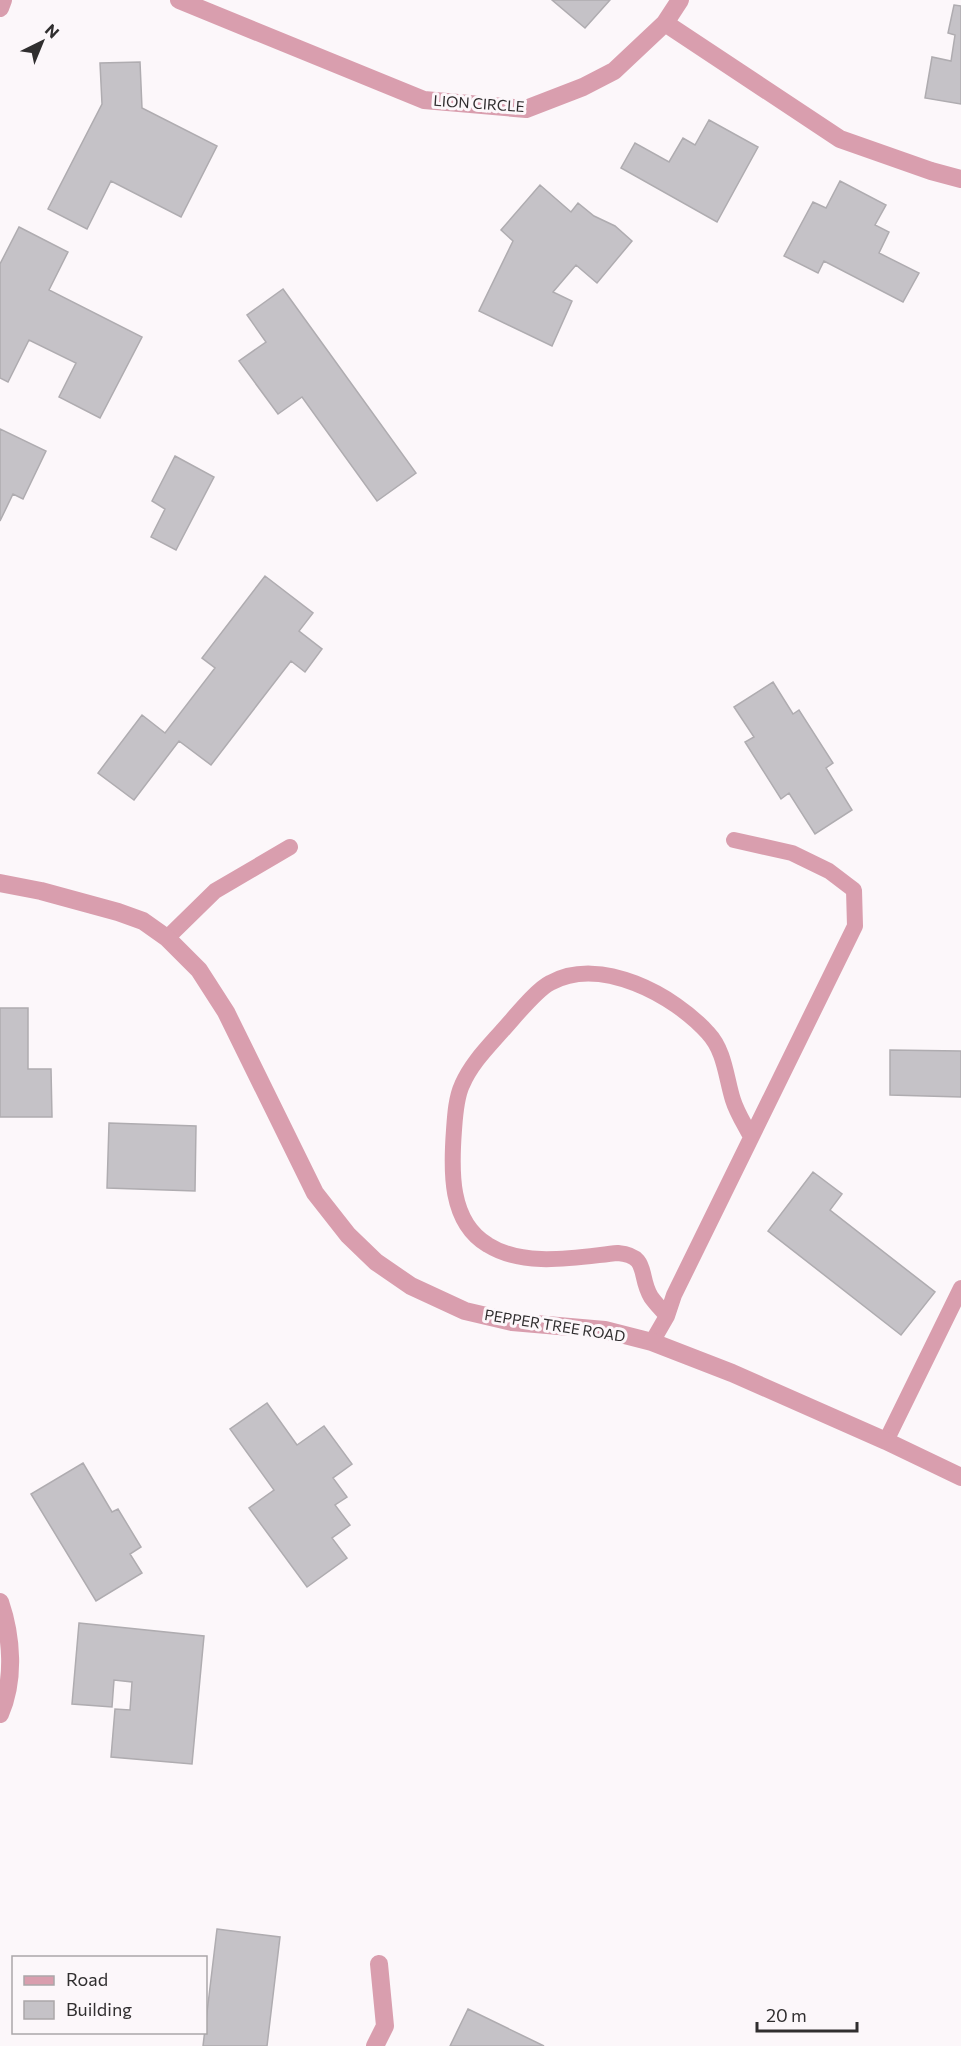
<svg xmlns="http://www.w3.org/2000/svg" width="961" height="2046" font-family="Commissioner,sans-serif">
  <rect width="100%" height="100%" fill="#fcf7fa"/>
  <!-- building -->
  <path fill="#c5c2c7" stroke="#afacb0" stroke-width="1.5" d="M552,0H610L585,28Z
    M954,5L961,6V104L925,98L932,57L951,61L955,35L948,33Z
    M140,62L142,108L217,146L181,217L111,181L87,229L48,209L102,104L100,63Z
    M709,120L758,147L717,222L621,168L635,143L669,162L683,138L695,145Z
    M840,181L886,205L875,225L889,232L879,253L919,273L903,302L824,261L818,273L784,256L813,202L826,208Z
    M540,185L571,212L578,203L594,216L615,226L632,241L597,283L576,265L553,292L572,301L552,346L479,311L513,241L501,230Z
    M19,227L68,252L49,290L142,337L100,418L59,397L76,363L29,340L8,382L0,378V264Z
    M283,289L416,473L377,501L302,397L278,414L239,361L266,342L247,315Z
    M0,429L46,451L23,499L13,494L0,521Z
    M175,456L214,477L176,550L151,537L165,509L152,501Z
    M265,576L313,613L299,631L322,649L305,672L291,661L211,765L179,741L134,800L98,773L142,715L165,733L215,668L202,658Z
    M773,682L793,714L799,710L833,763L826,768L852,810L815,834L789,793L781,799L745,742L754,737L734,707Z
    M0,1008H28V1069H51L52,1117H0Z
    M890,1050L961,1051V1097L890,1095Z
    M109,1123L196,1126L195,1191L107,1188Z
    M813,1172L842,1194L830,1210L935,1292L901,1335L768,1231Z
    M267,1403L297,1445L324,1426L352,1464L333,1478L347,1497L335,1505L350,1525L332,1538L347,1558L307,1587L249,1508L274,1490L230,1429Z
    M83,1463L112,1512L118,1509L141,1547L130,1554L142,1573L96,1601L31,1494Z
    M79,1623L204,1636L192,1764L111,1757L115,1709L130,1710L132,1682L114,1680L112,1707L72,1704Z
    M217,1929L280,1937L267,2046H203Z
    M468,2009L544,2046H450Z"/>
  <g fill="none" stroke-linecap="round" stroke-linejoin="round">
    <!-- lane -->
    <path stroke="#d99eae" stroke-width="16" d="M167,938L215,891L290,847
      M667,1316C662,1310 656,1304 651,1297C638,1276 650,1256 618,1253C577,1257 525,1268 488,1245C449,1222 451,1170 454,1130C455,1116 456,1098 462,1085C471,1064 487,1048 502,1031C514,1018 536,990 550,983C600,955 674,995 708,1033C725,1051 726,1078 733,1100C737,1113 745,1125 751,1137
      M652,1342L667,1316L674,1295L855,926L854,890L829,871L792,853L734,840
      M886,1441L961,1288"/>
    <!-- street -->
    <path stroke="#d99eae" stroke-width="18" d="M179,0L424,100L526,109L583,87L614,71L665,23
      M680,0L665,23L840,139L931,171L961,179
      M0,8L3,0
      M0,883L41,891L118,912L143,921L167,938L199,970L226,1012L315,1193L348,1235L376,1262L411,1286L465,1311L512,1322L605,1330L652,1342L732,1373L886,1441L961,1477
      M0,1602C12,1637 15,1680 0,1714
      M375,2046L385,2026L379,1964"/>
  </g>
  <g text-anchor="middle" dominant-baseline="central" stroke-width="6" stroke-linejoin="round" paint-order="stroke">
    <!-- street labels -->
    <g font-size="15" fill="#302e2f" stroke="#fcf7fa">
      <text transform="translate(479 103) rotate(4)">LION CIRCLE</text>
      <text transform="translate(555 1325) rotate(9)">PEPPER TREE ROAD</text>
    </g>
  </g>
  <!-- legend -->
  <rect x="12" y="1956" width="195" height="78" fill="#fcf7fa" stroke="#aaa7a9" stroke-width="1.5"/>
  <rect x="24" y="1976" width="30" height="9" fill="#d99eae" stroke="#aaa7a9" stroke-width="1.5"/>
  <text x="66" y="1986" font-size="18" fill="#302e2f">Road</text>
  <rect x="24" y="2001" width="30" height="18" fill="#c5c2c7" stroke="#aaa7a9" stroke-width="1.5"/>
  <text x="66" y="2016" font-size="18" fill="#302e2f">Building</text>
  <!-- north arrow -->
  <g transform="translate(42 42) rotate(43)" stroke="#fcf7fa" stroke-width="4.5" paint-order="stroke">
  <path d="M0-4.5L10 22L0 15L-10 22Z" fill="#302e2f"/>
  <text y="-9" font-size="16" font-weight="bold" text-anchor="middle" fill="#302e2f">N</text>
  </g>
  <!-- scale -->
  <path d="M757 2022v9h100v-9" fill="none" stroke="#302e2f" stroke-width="3"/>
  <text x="766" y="2022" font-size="18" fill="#302e2f" stroke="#fcf7fa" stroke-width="4.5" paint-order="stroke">20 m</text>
</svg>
